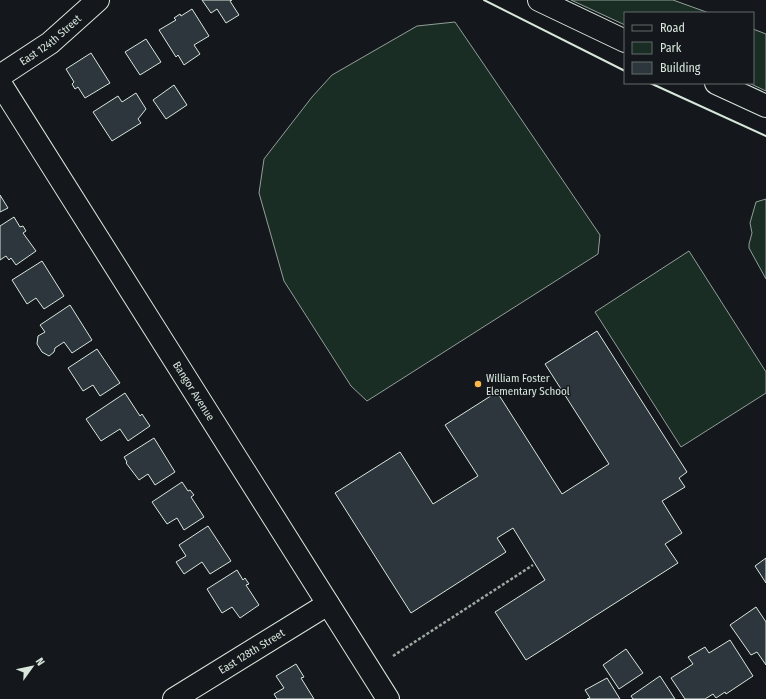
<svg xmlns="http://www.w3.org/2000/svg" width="766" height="699" font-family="'Fira Sans Condensed',sans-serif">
  <rect width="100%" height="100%" fill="#14181c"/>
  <!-- green -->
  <path fill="#1a2d24" stroke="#939e99" d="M571,0H673L709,13H625V25Z
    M455,22L600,235L598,254L367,401L351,386L284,281L259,193L264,159L312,97L332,75L417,26Z
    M753,29L766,34V91L749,83H753Z
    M766,199V279L749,248V244L752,233L750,223L756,202Z
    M689,251L766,372V393L681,447L595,312Z"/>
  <!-- building -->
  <path fill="#2c363c" stroke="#d8e6dc" d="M202,0H232L230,1L239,15L226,23L217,9L211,13Z
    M192,9L209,36L194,45L200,54L184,65L178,55L176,57L159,30L176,20L174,18L180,14L181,16Z
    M146,39L161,62L140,75L125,52Z
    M91,53L110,83L85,98L78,87L75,89L72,84L74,82L66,69Z
    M174,85L187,105L166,119L153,100Z
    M136,93L146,109L138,119L141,123L112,141L93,112L118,96L122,102Z
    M0,195L8,208L0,212Z
    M14,217L20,227L23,226L26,231L23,233L36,251L16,265L11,258L9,260L6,256L0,260V226Z
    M42,261L64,296L44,309L36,298L27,304L12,280Z
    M70,305L92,340L72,353L64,342L55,348L54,352L49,356L42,352L37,344L38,336L45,332L40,325Z
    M597,331L687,472L679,478L685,487L662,501L682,533L665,544L678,563L526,660L495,612L545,580L513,528L497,538L506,552L411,613L335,493L400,452L433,504L478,476L445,425L497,392L562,494L609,464L545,364Z
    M97,349L120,383L100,396L93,385L83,391L68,368Z
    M125,393L140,416L142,414L150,426L128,441L120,429L101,441L86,419Z
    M154,438L175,472L155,485L148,474L139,480L126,463L127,462L124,457Z
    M182,482L188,491L190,490L194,495L191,497L204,517L184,530L177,518L167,524L152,502Z
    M208,526L231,561L210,574L202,562L184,574L176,562L186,556L179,545Z
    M766,558V583L755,566Z
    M237,570L243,580L245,578L249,584L246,585L259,605L240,618L232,607L222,613L207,589Z
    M756,607L766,622V665L757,652L751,655L730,625Z
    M730,640L753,676L726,694L725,692L716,698L713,694L705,699H685L671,678L693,664L688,657L705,647L709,653Z
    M626,649L643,673L619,689L603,665Z
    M296,664L304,677L301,678L314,699H277L274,694L284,688L276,676Z
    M660,676L675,699H633L631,696Z
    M607,678L620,699H587L590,698L585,690Z"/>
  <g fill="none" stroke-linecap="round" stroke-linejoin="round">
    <!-- minor casing -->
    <g stroke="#d8e6dc" stroke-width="24">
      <g id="minor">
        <path id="s1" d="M0,76L50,43L98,0"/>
        <path id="s2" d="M0,83L388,699"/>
        <path id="s3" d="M174,699L328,604"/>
      </g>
    </g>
    <!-- highway casing -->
    <g stroke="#d8e6dc" stroke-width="24">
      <path id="highway" d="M539,0L625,41
        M716,83L766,106"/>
    </g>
    <!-- path -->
    <path stroke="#9da8a2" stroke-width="2.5" stroke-dasharray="3 2" stroke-linecap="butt" d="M393,656L533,565"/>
    <!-- minor -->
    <use href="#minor" stroke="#14181c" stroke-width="22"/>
    <!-- highway -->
    <use href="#highway" stroke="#14181c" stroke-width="22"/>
    <!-- wall -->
    <path stroke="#d8e6dc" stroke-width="2" d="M484,0L625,71
      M650,83L766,136"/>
  </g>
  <!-- markers -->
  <circle fill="#ffb74d" stroke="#14181c" stroke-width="1.5" cx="478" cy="384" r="4"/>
  <g text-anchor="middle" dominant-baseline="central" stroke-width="3" stroke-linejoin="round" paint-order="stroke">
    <!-- street labels -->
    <g font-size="11" fill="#d8e6dc" stroke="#14181c">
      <text stroke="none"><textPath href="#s1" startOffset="62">East 124th Street</textPath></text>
      <text stroke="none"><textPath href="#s2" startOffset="364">Bangor Avenue</textPath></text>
      <text stroke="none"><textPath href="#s3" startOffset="91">East 128th Street</textPath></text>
    </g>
    <!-- poi labels -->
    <g font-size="11" fill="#d8e6dc" stroke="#14181c" text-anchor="start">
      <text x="486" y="378">William Foster<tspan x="486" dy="13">Elementary School</tspan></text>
    </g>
  </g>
  <!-- legend -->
  <rect x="624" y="12" width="130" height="72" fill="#14181c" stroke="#626a69"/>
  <rect x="632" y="25" width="20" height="6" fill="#14181c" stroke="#626a69"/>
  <text x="660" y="32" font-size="12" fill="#d8e6dc">Road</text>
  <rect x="632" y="42" width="20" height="12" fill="#1a2d24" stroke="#626a69"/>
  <text x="660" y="52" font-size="12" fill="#d8e6dc">Park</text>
  <rect x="632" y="62" width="20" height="12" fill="#2c363c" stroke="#626a69"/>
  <text x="660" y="72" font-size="12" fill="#d8e6dc">Building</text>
  <!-- north arrow -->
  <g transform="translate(32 667) rotate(57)" stroke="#14181c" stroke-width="3" paint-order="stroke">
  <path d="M0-3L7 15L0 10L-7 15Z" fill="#d8e6dc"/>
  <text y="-6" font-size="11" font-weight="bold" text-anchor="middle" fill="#d8e6dc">N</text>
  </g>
</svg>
